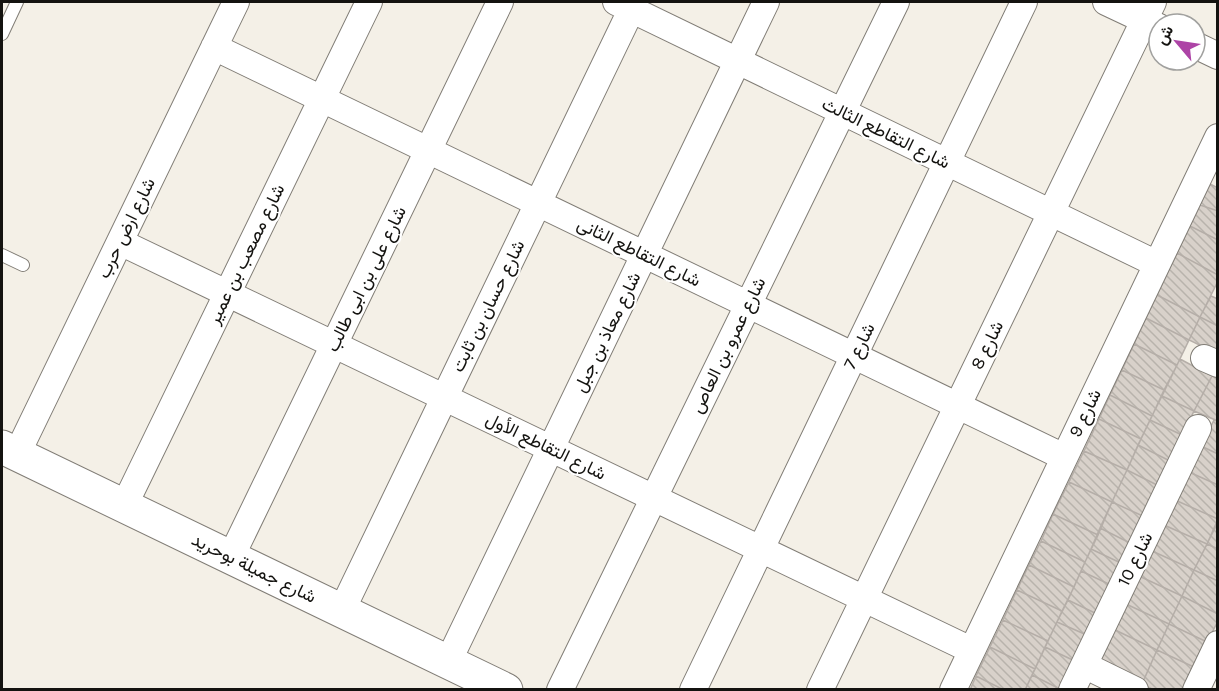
<svg xmlns="http://www.w3.org/2000/svg" width="1219" height="691" font-family="Karla,Vazirmatn,sans-serif">
  <defs>
    <pattern id="building-back-hatch" width="6" height="6" patternUnits="userSpaceOnUse" patternTransform="scale(1.5)"><rect width="6" height="6" fill="#d8d1ca"/><path d="M-1 5l2 2M0 0l6 6M5-1l2 2" fill="none" stroke="#b8b3ac"/></pattern>
  </defs>
  <rect width="100%" height="100%" fill="#f4f0e7"/>
  <!-- building -->
  <path fill="url(#building-back-hatch)" stroke="#b5aea8" stroke-width="1.5" d="M1210,184L1218,188V211L1200,205Z
    M1200,205L1218,211V240L1190,226Z
    M1190,226L1218,240V275L1177,253Z
    M1177,253L1218,275V281L1200,317L1157,295Z
    M1157,295L1200,317L1189,340L1146,318Z
    M1211,296L1218,299V326L1200,317Z
    M1200,317L1218,326V354L1189,340Z
    M1146,318L1189,340L1177,365L1134,344Z
    M1134,344L1177,365L1164,390L1122,370Z
    M1180,359L1212,376L1194,411L1162,396Z
    M1122,370L1164,390L1152,416L1110,395Z
    M1212,376L1218,378V421L1194,411Z
    M1110,395L1152,416L1141,439L1099,419Z
    M1162,396L1194,411L1182,435L1150,420Z
    M1099,419L1141,439L1127,470L1084,451Z
    M1150,420L1182,435L1170,461L1138,445Z
    M1214,420L1218,421V454L1201,446Z
    M1138,445L1170,461L1159,486L1127,470Z
    M1201,446L1218,454V485L1189,472Z
    M1084,451L1127,470L1112,502L1069,482Z
    M1127,470L1159,486L1145,517L1112,502Z
    M1189,472L1218,485V519L1175,500Z
    M1069,482L1112,502L1098,535L1053,514Z
    M1175,500L1218,519L1207,544L1164,525Z
    M1112,502L1145,517L1132,544L1100,528Z
    M1053,514L1098,535L1085,562L1041,541Z
    M1218,522V549L1207,544Z
    M1164,525L1207,544L1194,570L1152,551Z
    M1100,528L1132,544L1123,564L1091,549Z
    M1041,541L1085,562L1074,587L1029,565Z
    M1207,544L1218,549V581L1194,570Z
    M1091,549L1123,564L1113,586L1081,571Z
    M1152,551L1194,570L1182,596L1139,576Z
    M1029,565L1074,587L1062,611L1017,590Z
    M1194,570L1218,581V614L1182,596Z
    M1081,571L1113,586L1099,615L1068,600Z
    M1139,576L1182,596L1169,624L1126,604Z
    M1017,590L1062,611L1048,641L1003,620Z
    M1182,596L1218,614V621L1207,642L1169,624Z
    M1068,600L1099,615L1089,636L1057,622Z
    M1126,604L1169,624L1157,650L1113,629Z
    M1003,620L1048,641L1035,669L990,647Z
    M1057,622L1089,636L1077,662L1045,647Z
    M1169,624L1207,642L1196,668L1157,650Z
    M1113,629L1157,650L1142,684L1098,662Z
    M990,647L1035,669L1025,690H1004L976,676Z
    M1045,647L1077,662L1062,690L1032,675Z
    M1157,650L1196,668L1186,690H1154L1142,684Z
    M1032,675L1062,690H1025Z
    M976,676L1004,690H970Z"/>
  <g fill="none" stroke-linecap="round" stroke-linejoin="round">
    <!-- service casing -->
    <g stroke="#817d76" stroke-width="14">
      <path id="service" d="M2,34L17,2
        M2,255L23,265"/>
    </g>
    <!-- minor casing -->
    <g stroke="#817d76" stroke-width="28">
      <path id="minor" d="M616,2L1157,264
        M1106,2L1159,27
        M1195,45L1218,56
        M214,47L1064,457
        M120,242L971,650
        M1204,358L1218,364
        M17,454L236,2
        M124,506L369,2
        M231,557L500,2
        M342,610L635,2
        M448,662L766,2
        M1084,665L1135,690
        M560,690L896,2
        M693,690L1024,2
        M820,690L1153,2
        M953,690L1218,137
        M1072,690L1198,428
        M1196,690L1218,644"/>
    </g>
    <!-- primary casing -->
    <g stroke="#817d76" stroke-width="35">
      <path id="primary" d="M2,447L506,690"/>
    </g>
    <!-- service -->
    <use href="#service" stroke="#fff" stroke-width="12"/>
    <!-- minor -->
    <use href="#minor" stroke="#fff" stroke-width="26"/>
    <!-- primary -->
    <use href="#primary" stroke="#fff" stroke-width="33"/>
  </g>
  <g text-anchor="middle" dominant-baseline="central" stroke-width="4.5" stroke-linejoin="round" paint-order="stroke">
    <!-- street labels -->
    <g font-size="18" fill="#141310" stroke="#fff">
      <text transform="translate(886 133) rotate(26)">شارع التقاطع الثالث</text>
      <text transform="translate(126 228) rotate(-64)">شارع ارض حرب</text>
      <text transform="translate(639 252) rotate(26)">شارع التقاطع الثانى</text>
      <text transform="translate(246 254) rotate(-64)">شارع مصعب بن عمير</text>
      <text transform="translate(366 279) rotate(-64)">شارع على بن ابى طالب</text>
      <text transform="translate(488 306) rotate(-64)">شارع حسان بن ثابت</text>
      <text transform="translate(607 332) rotate(-64)">شارع معاذ بن جبل</text>
      <text transform="translate(728 345) rotate(-64)">شارع عمرو بن العاص</text>
      <text transform="translate(987 345) rotate(-64)">شارع 8</text>
      <text transform="translate(859 346) rotate(-64)">شارع 7</text>
      <text transform="translate(1085 413) rotate(-64)">شارع 9</text>
      <text transform="translate(546 446) rotate(26)">شارع التقاطع الأول</text>
      <text transform="translate(1135 559) rotate(-64)">شارع 10</text>
      <text transform="translate(254 568) rotate(26)">شارع جميلة بوحريد</text>
    </g>
  </g>
  <!-- border -->
  <rect width="1219" height="691" fill="none" stroke="#141310" stroke-width="6"/>
  <!-- north arrow -->
  <g transform="translate(1177 42) rotate(299)"><circle r="28" fill="#ffffff" stroke="#a1a19f" stroke-width="1.5"/>
  <path d="M0-4.5L10 22L0 15L-10 22Z" fill="#ad44a6"/>
  <text y="-9" font-size="16" font-weight="bold" text-anchor="middle" fill="#141310">ش</text>
  </g>
</svg>
